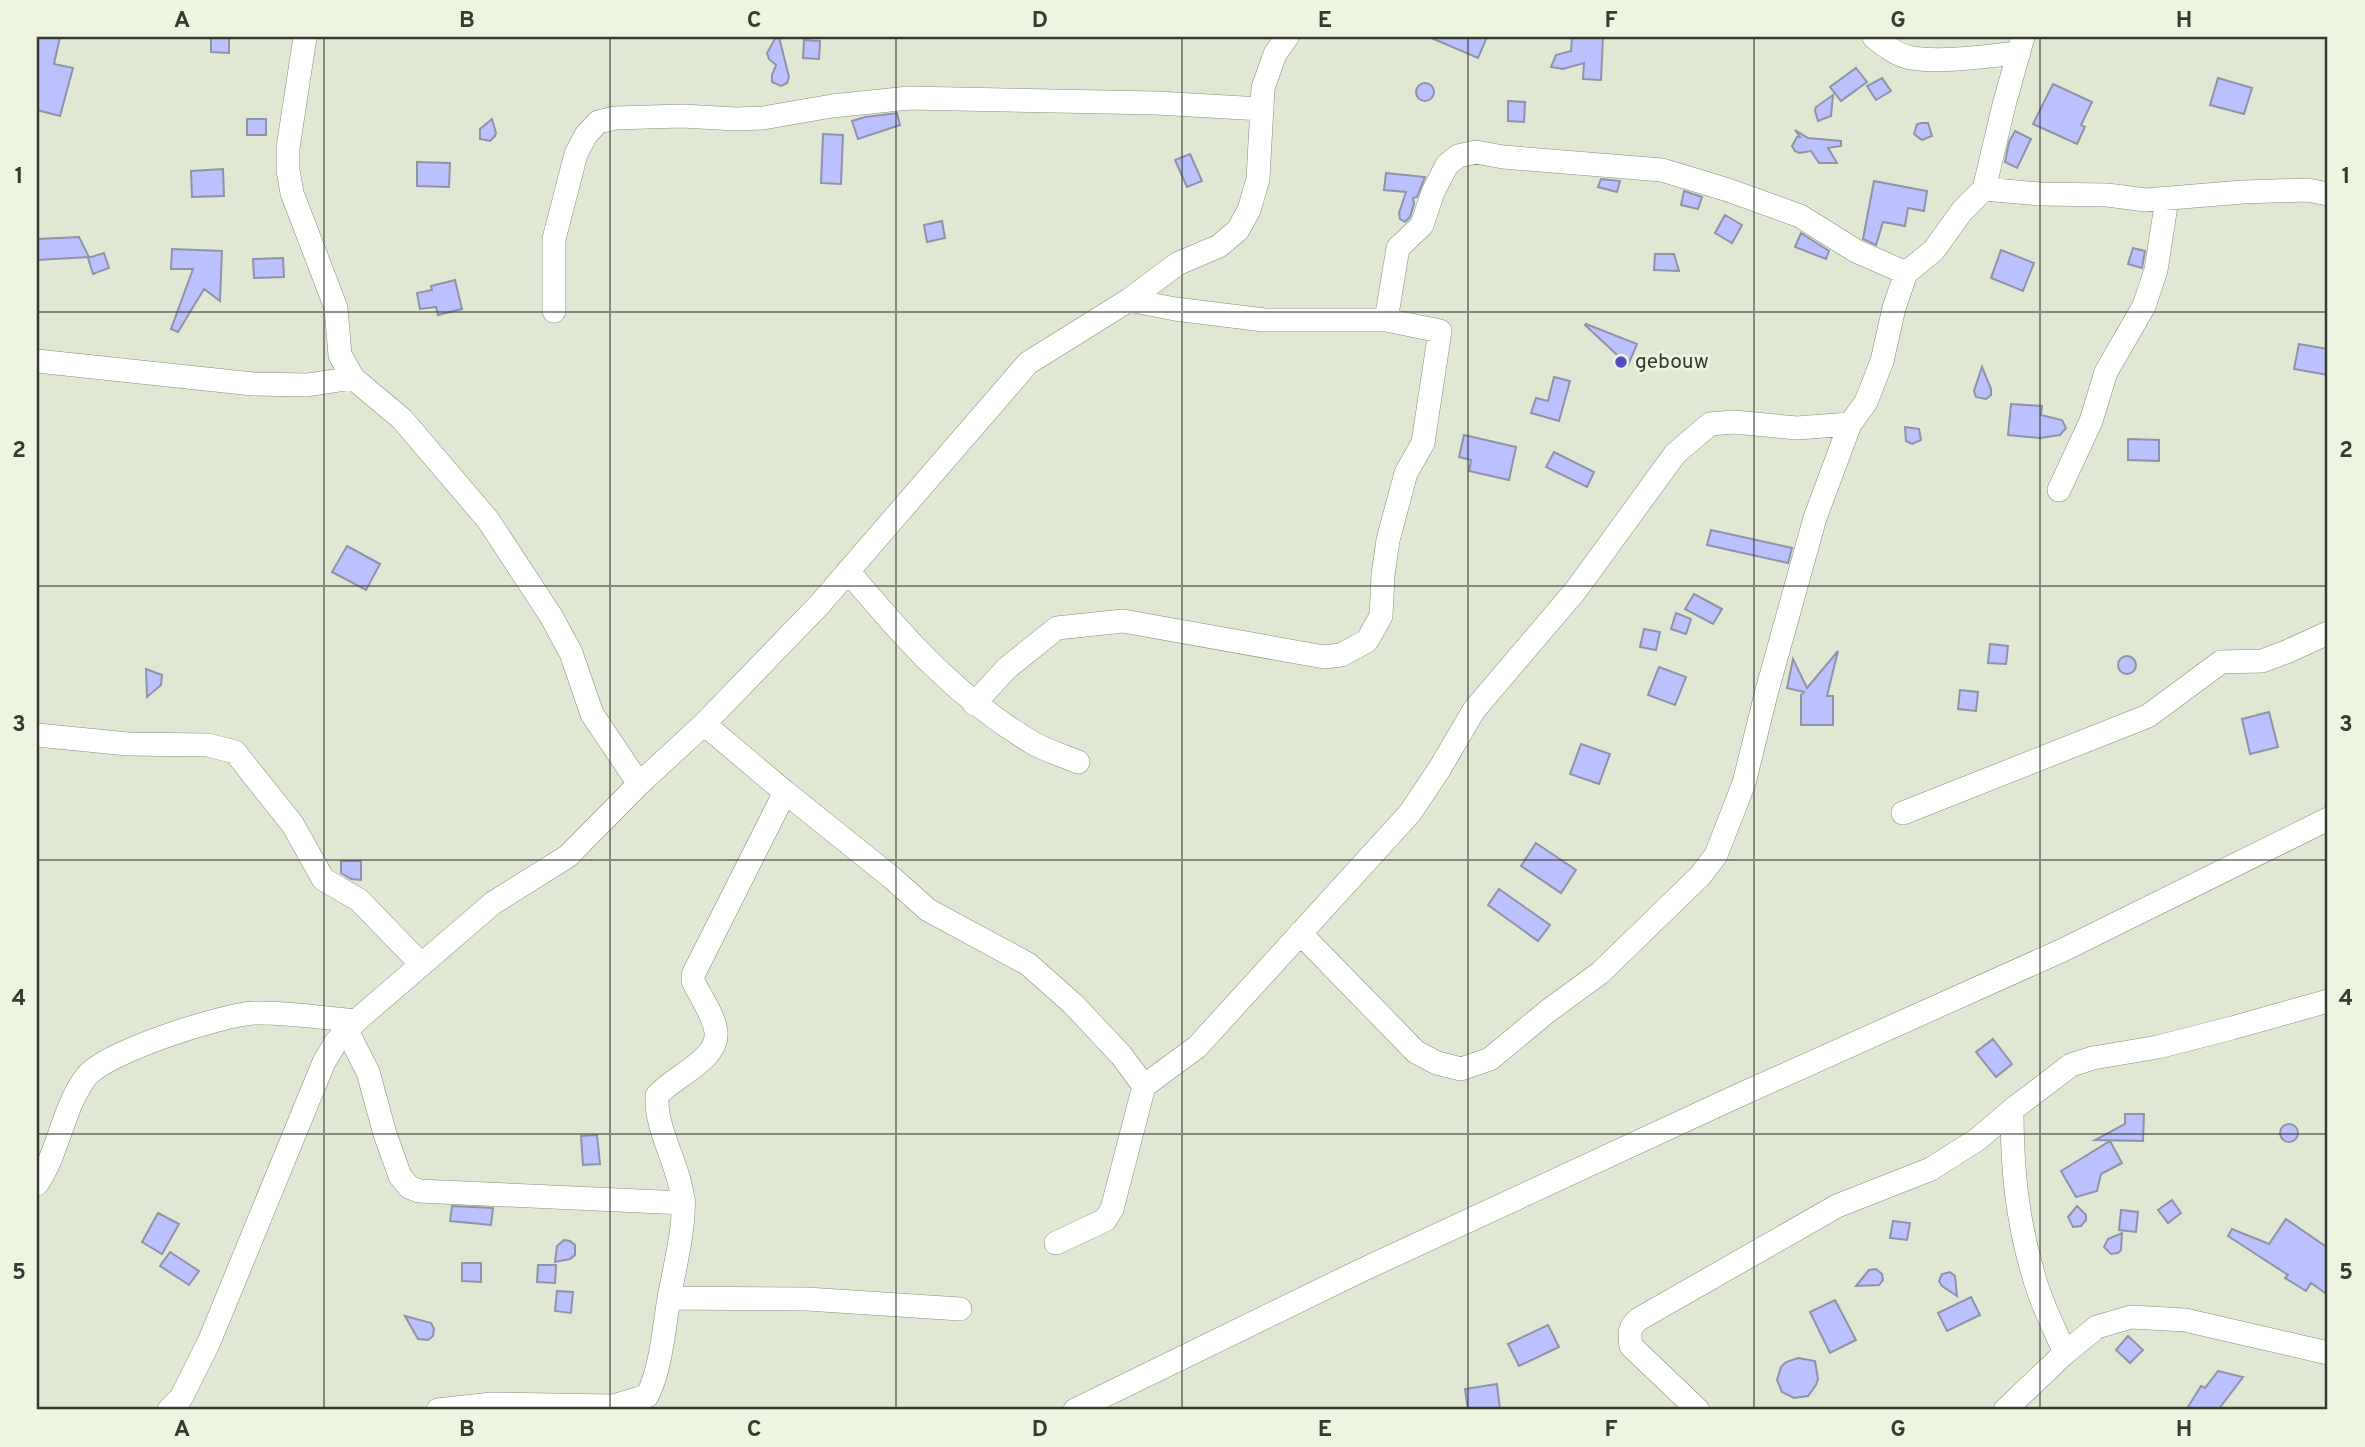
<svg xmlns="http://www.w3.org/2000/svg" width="2365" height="1447" font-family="Overpass,sans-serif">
  <rect width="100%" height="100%" fill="#e0e8d3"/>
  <!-- building -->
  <path fill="#bbc0fe" stroke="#9093a7" stroke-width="2" d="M37,37H60L54,64L73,68L60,116L37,110Z
    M211,37H229V53L211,52Z
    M776,37H779L789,77L787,83L781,86L772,82V75L776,65L769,59L767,53Z
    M1429,37H1487L1478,58Z
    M1572,37H1603L1601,80L1583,79L1584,63L1563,69L1551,67L1556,55L1571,51Z
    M804,40L820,41L819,59L803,58Z
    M1856,68L1867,82L1841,101L1830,87Z
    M1882,78L1891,91L1876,100L1867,86Z
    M2218,78L2252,88L2244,114L2210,105Z
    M1416 92a9 9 0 1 1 18 0a9 9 0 1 1-18 0Z
    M2053,84L2092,102L2081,125L2085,127L2077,144L2033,124Z
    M1833,95L1831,116L1818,121L1815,111L1816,107Z
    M1508,101L1525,102L1524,122L1508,121Z
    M897,113L900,125L858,139L852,121L865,117Z
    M247,119H266V135H247Z
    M492,119L496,133L495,136L490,141L480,139V129Z
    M1922,123H1928L1932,136L1922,140L1914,134L1917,124Z
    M1795,130L1808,138L1841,141V146L1828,148L1837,163H1819L1811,151L1799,153L1795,151L1792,146L1797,137H1800Z
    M2015,131L2031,139L2017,168L2005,162L2009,142Z
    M823,134L843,135L841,184L821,183Z
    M1190,154L1202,181L1187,187L1175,160Z
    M417,162L450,163L449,187L417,186Z
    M223,169L224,196L192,197L191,171Z
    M1386,173L1425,177L1417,197L1413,198L1414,204L1410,217L1405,222L1400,219L1399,213L1406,192L1384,190Z
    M1601,179L1620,181L1617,192L1598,187Z
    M1874,181L1927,191L1924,211L1908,208L1905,226L1883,222L1876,245L1863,239Z
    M1684,191L1702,197L1698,209L1681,205Z
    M1725,215L1742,225L1732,243L1715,233Z
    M942,221L945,238L927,242L924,225Z
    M1801,233L1829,251L1826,259L1795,247Z
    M79,237L89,257L37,260V239Z
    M2133,248L2145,251L2142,268L2128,264Z
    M172,249L222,251L220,301L204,289L178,332L171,329L193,269H171Z
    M2001,250L2034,263L2023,291L1991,278Z
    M104,253L109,268L93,274L88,258Z
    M1655,254H1674L1679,271L1654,270Z
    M283,258L284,277L254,278L253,259Z
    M455,280L462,309L438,315L436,307L420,309L417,293L432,290L431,286Z
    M1586,324L1637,344L1628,365L1585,325Z
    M2299,344L2328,349V375L2294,369Z
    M1982,367L1991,389V395L1986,399L1976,397L1974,391Z
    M1554,377L1570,381L1559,421L1531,413L1536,398L1548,401Z
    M2011,404L2042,406L2041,415L2062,420L2066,428L2060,435L2040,438L2008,435Z
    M1905,427L1919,429L1921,440L1912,444L1906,441Z
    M1464,435L1516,447L1509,480L1469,471L1471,460L1459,457Z
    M2128,439L2159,440V461L2128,460Z
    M1554,452L1594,472L1587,487L1546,467Z
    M1711,530L1792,548L1788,563L1707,545Z
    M347,546L380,564L366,590L332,572Z
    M1694,594L1722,609L1713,624L1685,609Z
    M1676,613L1691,619L1686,634L1671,629Z
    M1644,629L1660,632L1656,650L1640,647Z
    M1990,644L2008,646L2006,664L1988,663Z
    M1838,651L1827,696H1833V725H1801V695L1804,692L1787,688L1793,659L1807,688Z
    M2118 665a9 9 0 1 1 18 0a9 9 0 1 1-18 0Z
    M1659,667L1686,677L1675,705L1648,695Z
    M146,669L162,675L161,685L147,697Z
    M1960,690L1978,692L1976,711L1958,709Z
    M2269,712L2278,747L2250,754L2242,719Z
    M1581,744L1610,754L1599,784L1570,774Z
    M1536,843L1576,870L1561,893L1521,866Z
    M341,861H361V880L351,879L341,873Z
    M1499,889L1550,925L1538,941L1488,905Z
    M1993,1039L2012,1064L1996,1077L1976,1052Z
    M2125,1114H2144L2143,1141L2095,1140L2125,1124Z
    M2280 1133a9 9 0 1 1 18 0a9 9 0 1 1-18 0Z
    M597,1135L600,1164L583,1165L581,1136Z
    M2110,1141L2122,1163L2101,1174L2097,1191L2076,1197L2061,1171Z
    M2172,1200L2181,1213L2168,1223L2158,1210Z
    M452,1206L493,1208L491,1225L450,1221Z
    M2077,1206L2086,1215V1220L2081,1226L2073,1227L2068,1217Z
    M2121,1210L2138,1212L2136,1232L2119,1230Z
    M158,1213L179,1224L162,1254L142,1242Z
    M2286,1219L2328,1248V1295L2311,1283L2306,1291L2285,1278L2288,1275L2228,1236L2232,1229L2269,1244Z
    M1893,1221L1910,1223L1907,1240L1890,1238Z
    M2122,1233L2121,1250L2118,1253L2111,1254L2104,1247L2108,1239Z
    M564,1240L570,1241L575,1245V1255L570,1259L555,1262L557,1246Z
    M170,1252L199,1271L189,1285L160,1266Z
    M462,1263H481V1282L462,1281Z
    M538,1265H556L555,1283L537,1282Z
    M1876,1269L1882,1274L1883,1280L1879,1285L1856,1286L1869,1270Z
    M1950,1272L1955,1276L1957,1296L1942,1286L1939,1281L1942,1274Z
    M557,1291L573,1292L571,1313L555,1311Z
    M1971,1297L1980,1315L1947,1331L1938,1313Z
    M1835,1300L1856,1340L1830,1353L1810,1312Z
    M405,1316L431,1323L434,1329L433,1336L428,1340L418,1339Z
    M1548,1325L1559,1347L1519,1366L1508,1344Z
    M2128,1336L2143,1350L2130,1363L2116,1350Z
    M1798,1358L1815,1361L1818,1379L1816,1385L1808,1396L1794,1398L1782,1392L1777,1380L1781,1367L1786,1362Z
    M2218,1371L2243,1377L2218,1410H2186L2201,1386L2205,1388Z
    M1497,1384L1500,1410H1468L1465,1389Z"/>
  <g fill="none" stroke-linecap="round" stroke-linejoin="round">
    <!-- minor casing -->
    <g stroke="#868d79" stroke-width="24">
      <path id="minor" d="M305,37L288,148V170L292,193L336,308L340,355L353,378L402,419L488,520L551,616L571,653L592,714L639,784
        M1874,37C1885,46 1898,56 1912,58C1945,63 1986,56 2019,53
        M1984,189L2004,105L2023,37
        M1129,300L1175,309L1264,320H1386L1398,248L1422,225L1433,192L1447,165L1458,156L1476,152L1503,157L1662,170L1728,190L1800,216L1856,251L1906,273
        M554,311V239L576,154L586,135L598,122L615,118L682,116L736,119L763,118L832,106L909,98L1156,103L1262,109
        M37,361L253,384L307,385L353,378
        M2059,490L2091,421L2106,372L2144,306L2156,270L2167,199
        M848,571C904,638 957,698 1033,743C1047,751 1064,756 1078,762
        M974,704L1007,668L1057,628L1123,621L1324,657L1341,655L1367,641L1381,616L1383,575L1388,540L1406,473L1423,443L1440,331L1386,320
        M704,724L785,792L891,877L928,910L1028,964L1073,1004L1121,1055L1144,1086
        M37,735L128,744L208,745L235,752L293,825L323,879L359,900L421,964
        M1903,813L2148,716L2221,662L2262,661L2286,652L2328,633
        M1300,933L1416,1052L1437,1063L1461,1069L1490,1059L1548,1011L1600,973L1700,876L1716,855L1744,783L1766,694L1815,518L1850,424
        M347,1031L368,1072L385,1134L400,1176L409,1187L419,1191L684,1203
        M2012,1110C2012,1169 2017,1220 2034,1277C2041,1303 2054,1328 2065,1353
        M37,1184C59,1152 63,1107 86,1077C105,1052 221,1015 254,1013C288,1012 323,1018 356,1021
        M1056,1243L1105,1220L1112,1209L1144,1086L1197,1047L1410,813L1440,768L1474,710L1576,590L1675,454L1710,424L1734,422L1797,428L1850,424L1866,402L1882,361L1894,308L1906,273L1934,250L1962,211L1984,189L2040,194L2107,195L2146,200L2243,192L2308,190L2328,194
        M669,1298C674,1271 685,1226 683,1201C680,1166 655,1130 657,1096C672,1077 719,1060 716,1032C714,1015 700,996 693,981V975L785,792
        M169,1410L181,1398L209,1342L324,1062L336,1042L356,1021L493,903L568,856L639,784L704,724L820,604L1028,363L1129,300L1177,264L1219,246L1238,230L1249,210L1258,179L1263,88L1275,54L1287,37
        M438,1410L492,1404L613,1406L647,1396C661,1370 664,1327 669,1298L807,1299L960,1309
        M1075,1410L1362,1270L1733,1098L2063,950L2328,819
        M1698,1410L1631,1346C1629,1333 1629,1327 1639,1319L1837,1206L1931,1169L1978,1139L2013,1109L2071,1065L2093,1058L2158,1047L2232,1028L2328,1001
        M2005,1410L2065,1353L2097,1327L2131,1317L2185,1320L2328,1353"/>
    </g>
    <!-- minor -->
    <use href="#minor" stroke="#fff" stroke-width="23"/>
  </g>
  <!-- grid -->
  <path fill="none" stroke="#373a31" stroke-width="2" stroke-opacity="0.55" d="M324,37V1410M610,37V1410M896,37V1410M1182,37V1410M1468,37V1410M1754,37V1410M2040,37V1410M37,312H2328M37,586H2328M37,860H2328M37,1134H2328"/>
  <!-- markers -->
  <circle fill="#544bc2" stroke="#edf5e0" stroke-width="2.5" cx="1621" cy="362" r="7"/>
  <g text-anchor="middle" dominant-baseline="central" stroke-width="5" stroke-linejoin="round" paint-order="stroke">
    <!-- poi labels -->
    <g font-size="21" fill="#373a31" stroke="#edf5e0" text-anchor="start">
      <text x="1635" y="362">gebouw</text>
    </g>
  </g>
  <!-- border -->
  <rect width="2365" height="1447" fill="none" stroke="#edf5e0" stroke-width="77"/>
  <rect x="38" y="38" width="2288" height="1370" fill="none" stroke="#373a31" stroke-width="2.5"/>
  <g font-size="23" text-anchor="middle" font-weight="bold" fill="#373a31">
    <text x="182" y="27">A</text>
    <text x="467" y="27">B</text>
    <text x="754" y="27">C</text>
    <text x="1040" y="27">D</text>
    <text x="1325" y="27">E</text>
    <text x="1611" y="27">F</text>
    <text x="1898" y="27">G</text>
    <text x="2184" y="27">H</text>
    <text x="19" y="183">1</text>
    <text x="2346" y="183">1</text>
    <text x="19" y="457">2</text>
    <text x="2346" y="457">2</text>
    <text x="19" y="731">3</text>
    <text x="2346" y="731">3</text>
    <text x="19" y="1005">4</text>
    <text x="2346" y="1005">4</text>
    <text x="19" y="1279">5</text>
    <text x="2346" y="1279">5</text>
    <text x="182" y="1436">A</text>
    <text x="467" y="1436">B</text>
    <text x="754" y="1436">C</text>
    <text x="1040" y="1436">D</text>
    <text x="1325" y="1436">E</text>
    <text x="1611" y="1436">F</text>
    <text x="1898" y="1436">G</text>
    <text x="2184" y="1436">H</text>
  </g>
</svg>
